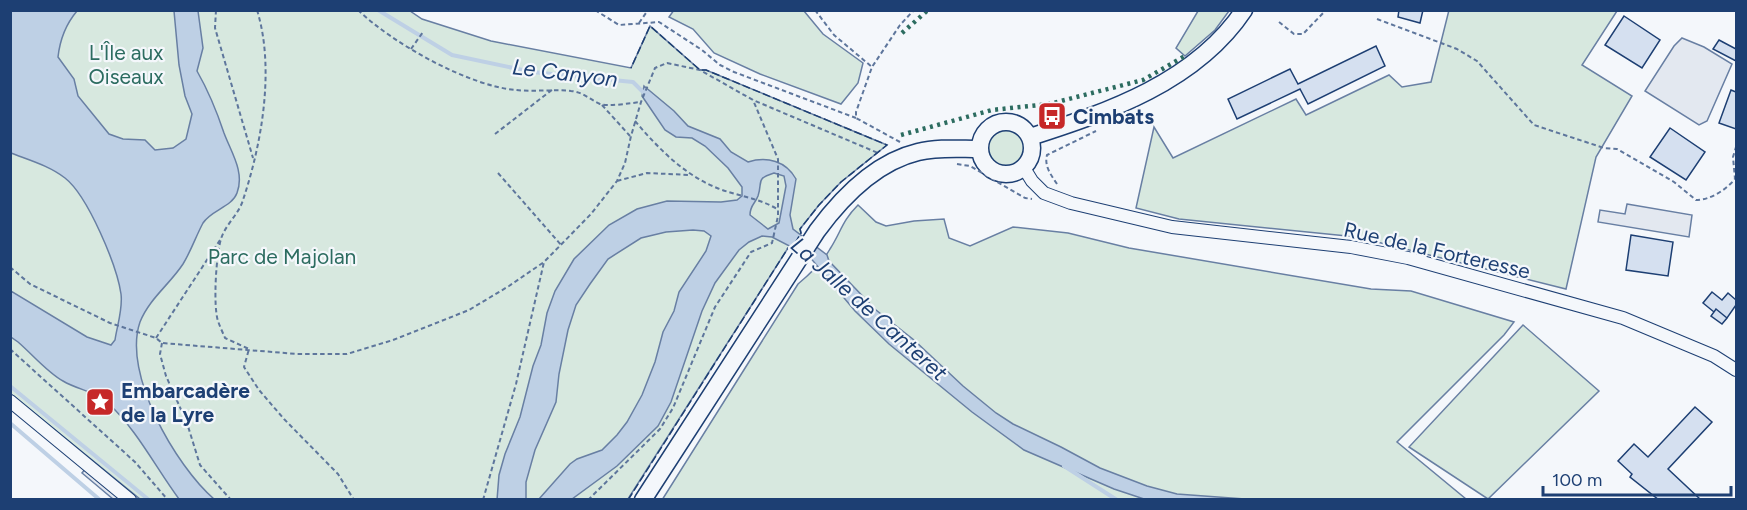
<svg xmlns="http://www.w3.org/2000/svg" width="1747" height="510" font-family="Figtree,sans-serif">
  <rect width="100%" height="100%" fill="#f4f7fb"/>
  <!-- green -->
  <path fill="#d7e8df" stroke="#687fa3" stroke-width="1.5" d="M674,10L804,11L823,34L863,63L858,83L841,104L760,74L714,53L693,29L669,17Z
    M1449,10L1617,11L1582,65L1632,96L1596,157L1566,289L1357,237L1179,219L1136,208L1154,127L1173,158L1296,99L1306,115L1389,75L1402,87L1431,82Z
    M10,11H410L422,19L491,41L631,68L650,26L700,70H706L887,145L841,182L819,205L800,229L801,233L792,248H788L628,499H140L11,394Z
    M1198,11H1229L1215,30L1185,56L1176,48Z
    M988 148a18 18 0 1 1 36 0a18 18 0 1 1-36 0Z
    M858,205L876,222L886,226L914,221L944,219L949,238L970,246L1013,227L1068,233L1129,248L1371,289L1411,291L1514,322L1504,335L1397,442L1466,499L662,500L798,284C810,274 822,263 830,249C841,232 842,221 858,205Z
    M1523,325L1599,391L1488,499L1409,447Z"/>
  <!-- parking -->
  <path fill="#e3e8f0" stroke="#687fa3" stroke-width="1.5" d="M1682,38L1704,47L1732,64L1707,121L1699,125L1645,91L1674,46Z
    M1627,204L1692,215L1689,237L1598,222L1600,210L1625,214Z
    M87,467L126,499H113L82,473Z"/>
  <!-- water -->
  <path fill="#bed0e5" stroke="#687fa3" stroke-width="1.5" fill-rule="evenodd" d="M11,10L77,11C66,24 60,39 58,57L74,79L78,96L109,134L123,139L145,140L155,150L173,148L186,139L192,114L185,96L179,65L174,11H198L203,48L197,71C209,92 216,109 224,133C231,152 245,172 237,193C232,207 211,210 203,223C196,236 191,251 183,264C170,284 149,299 140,322C122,374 176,466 214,499H179C156,468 137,430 108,403C95,391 78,390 63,381C48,373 32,354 18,342L11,337V291L87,337L111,345L115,340C117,326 123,309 121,294C117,266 88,196 65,178C50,166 29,160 11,153Z
    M644,86L674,111L688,126L720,139L731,152L748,162C767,156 786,161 796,179L790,215L793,229L827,255L829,261L876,310L914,340L963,386L996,413L1013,424L1061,447L1100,468L1147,486L1177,494L1245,499H1144L1114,489L1024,450L972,412L889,344L855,311L809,256L772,237L762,236L749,242L739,250L715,283L702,311L671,402L658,426L617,466L572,499H539L570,464L577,459L602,450L617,435L627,422L642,395L655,362L663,332L674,311L679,292L706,251L711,236L704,231L693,230L666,232L641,238L608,259L590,284L576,305L568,330L559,374L556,402L535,450L526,482V499L497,500L499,475L505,454L520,417L533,366L541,345L547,313L555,291L574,259L609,225L637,209L667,201L721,202L737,200L742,196V187L728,168L705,146L692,138L676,137L665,130L642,96ZM774,173L784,176L786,186L779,223L768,229L750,215C750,205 755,204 758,196C763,181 755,179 774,173Z"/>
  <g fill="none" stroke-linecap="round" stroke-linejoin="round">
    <!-- stream -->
    <path stroke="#bed0e5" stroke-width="4" d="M378,10L452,55L532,72L633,82L646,95
      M10,386L149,500
      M10,423L100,500
      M1064,466L1117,500"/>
  </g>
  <!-- building -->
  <path fill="#d5e0f0" stroke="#1d3f73" stroke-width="1.5" d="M1399,10H1423L1420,23L1398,17Z
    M1624,16L1660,40L1642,68L1605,45Z
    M1719,40L1736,49V61L1713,49Z
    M1376,46L1385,66L1308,104L1300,89L1237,119L1228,99L1290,69L1298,84Z
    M1731,90L1736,92V129L1719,123Z
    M1670,128L1705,152L1686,180L1650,157Z
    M1631,235L1673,242L1668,276L1626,270Z
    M1712,292L1722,300L1728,293L1736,300V305L1727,318L1716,309L1714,312L1703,303Z
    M1716,309L1727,318L1722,324L1711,316Z
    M1695,407L1712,422L1668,469L1701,500H1659L1630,477L1632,474L1618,461L1634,444L1648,457Z"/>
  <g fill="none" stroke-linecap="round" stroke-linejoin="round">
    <!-- street casing -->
    <g stroke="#1d3f73" stroke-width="14">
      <path id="street" d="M1024,168L1032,181L1044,193L1071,203L1172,227L1351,247L1408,258L1623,318L1714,356L1736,370
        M10,401L130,500"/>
    </g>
    <!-- secondary casing -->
    <g stroke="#1d3f73" stroke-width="19">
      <path id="secondary" d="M980 148a26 26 0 1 1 52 0a26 26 0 1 1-52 0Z
        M1030,137C1108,112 1196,82 1244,10
        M643,500L817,231C842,197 876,162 918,152C938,147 959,149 979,149"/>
    </g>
    <!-- path -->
    <path stroke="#5e769c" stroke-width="2" stroke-dasharray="4.5 3" stroke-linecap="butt" d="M216,10L215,28L253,158
      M257,10C275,68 262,143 243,200C239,214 225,225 221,239C216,255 213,306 218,321C220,327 223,333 225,338L249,349L244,367L259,390L284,419L338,474L354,500
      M358,10C392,43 468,86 516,90C534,92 553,89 571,91C583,92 589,99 600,104C608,107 631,103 641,102
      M595,10L619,25L659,22L702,50L720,65L734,72L856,118
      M815,10L834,35L872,67
      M1377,19L1457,49L1477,61L1534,125L1604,148L1617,149L1674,182L1696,200C1710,200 1726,190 1735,179L1733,157L1736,147
      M1279,22L1294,34H1303L1326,10
      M639,23L648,10
      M411,49L423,32
      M602,105L630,136
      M635,121C658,148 683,174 717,188C737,196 759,198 777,209
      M495,134L553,89
      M900,142L856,118V112L872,67L900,25L914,10
      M957,164L970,166L1025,198L1032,199
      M498,173L562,246
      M617,181L647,173L690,175
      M1057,184C1051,175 1044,166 1047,155L1096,131
      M10,267L30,284L110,323L156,338L162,343L297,354H347L393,340L469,310L509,286L544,262L591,214L617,181L625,163L631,136L641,102L655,68L667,63L700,70L753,100L878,153
      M156,338L220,240
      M162,343L160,354L166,376L187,423L200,465L231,500
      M10,349L135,462L168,500
      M483,500L516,384L544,262
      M588,500L660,429L673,408L715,307L751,252L772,243L778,216V159L753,100"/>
    <!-- street -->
    <use href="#street" stroke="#f4f7fb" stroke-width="12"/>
    <!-- secondary -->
    <use href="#secondary" stroke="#f4f7fb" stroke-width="16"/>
    <!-- hedge -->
    <path stroke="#2c6c60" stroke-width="4.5" stroke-dasharray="3 4.5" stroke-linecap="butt" d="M902,33L928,10
      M901,135L992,110L1049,104L1143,80L1185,56"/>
    <!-- fence -->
    <path stroke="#1d3f73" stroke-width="1.5" stroke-dasharray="8 3" stroke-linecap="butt" d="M628,500L788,248H792L801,233L800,229L819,205L841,182L887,145L706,70H700L650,26L631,68"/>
  </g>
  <!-- icons -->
  <defs>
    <g id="bus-square" transform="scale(1.5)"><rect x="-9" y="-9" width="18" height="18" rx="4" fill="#c62828" stroke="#f4f7fb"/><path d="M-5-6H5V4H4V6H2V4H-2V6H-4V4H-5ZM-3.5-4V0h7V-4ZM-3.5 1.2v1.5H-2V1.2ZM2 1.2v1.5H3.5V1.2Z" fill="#fff"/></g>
    <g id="sight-square" transform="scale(1.5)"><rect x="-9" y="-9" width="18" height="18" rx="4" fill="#c62828" stroke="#f4f7fb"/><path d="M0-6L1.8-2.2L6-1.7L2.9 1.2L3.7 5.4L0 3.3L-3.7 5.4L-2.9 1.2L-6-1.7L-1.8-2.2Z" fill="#fff"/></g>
  </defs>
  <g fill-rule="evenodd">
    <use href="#bus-square" x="1052" y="116"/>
    <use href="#sight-square" x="100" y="402"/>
  </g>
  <g text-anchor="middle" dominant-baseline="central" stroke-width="4.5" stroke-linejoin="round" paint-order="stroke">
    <!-- park labels -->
    <g font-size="21" fill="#2c6c60" stroke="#f4f7fb">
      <text x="126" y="52">L'Île aux<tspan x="126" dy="24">Oiseaux</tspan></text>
      <text x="282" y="256">Parc de Majolan</text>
    </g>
    <!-- poi labels -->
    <g font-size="21" font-weight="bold" fill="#1d3f73" stroke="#f4f7fb" text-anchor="start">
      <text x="1073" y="116">Cimbats</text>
      <text x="121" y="390">Embarcadère<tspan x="121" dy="24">de la Lyre</tspan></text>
    </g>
    <!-- street labels -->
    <g font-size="21" fill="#1d3f73" stroke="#f4f7fb">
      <text transform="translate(1437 250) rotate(13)">Rue de la Forteresse</text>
    </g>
    <!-- water labels -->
    <g font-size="22" font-style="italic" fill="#1d3f73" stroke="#f4f7fb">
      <text transform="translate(565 73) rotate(7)">Le Canyon</text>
      <text transform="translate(869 309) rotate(42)">La Jalle de Canteret</text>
    </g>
  </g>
  <!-- border -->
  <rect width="1747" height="510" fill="none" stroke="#1d3f73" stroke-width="24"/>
  <!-- scale -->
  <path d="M1543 486v9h188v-9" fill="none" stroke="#1d3f73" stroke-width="3"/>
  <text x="1552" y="486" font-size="18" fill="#1d3f73" stroke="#f4f7fb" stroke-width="4.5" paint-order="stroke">100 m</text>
</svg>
